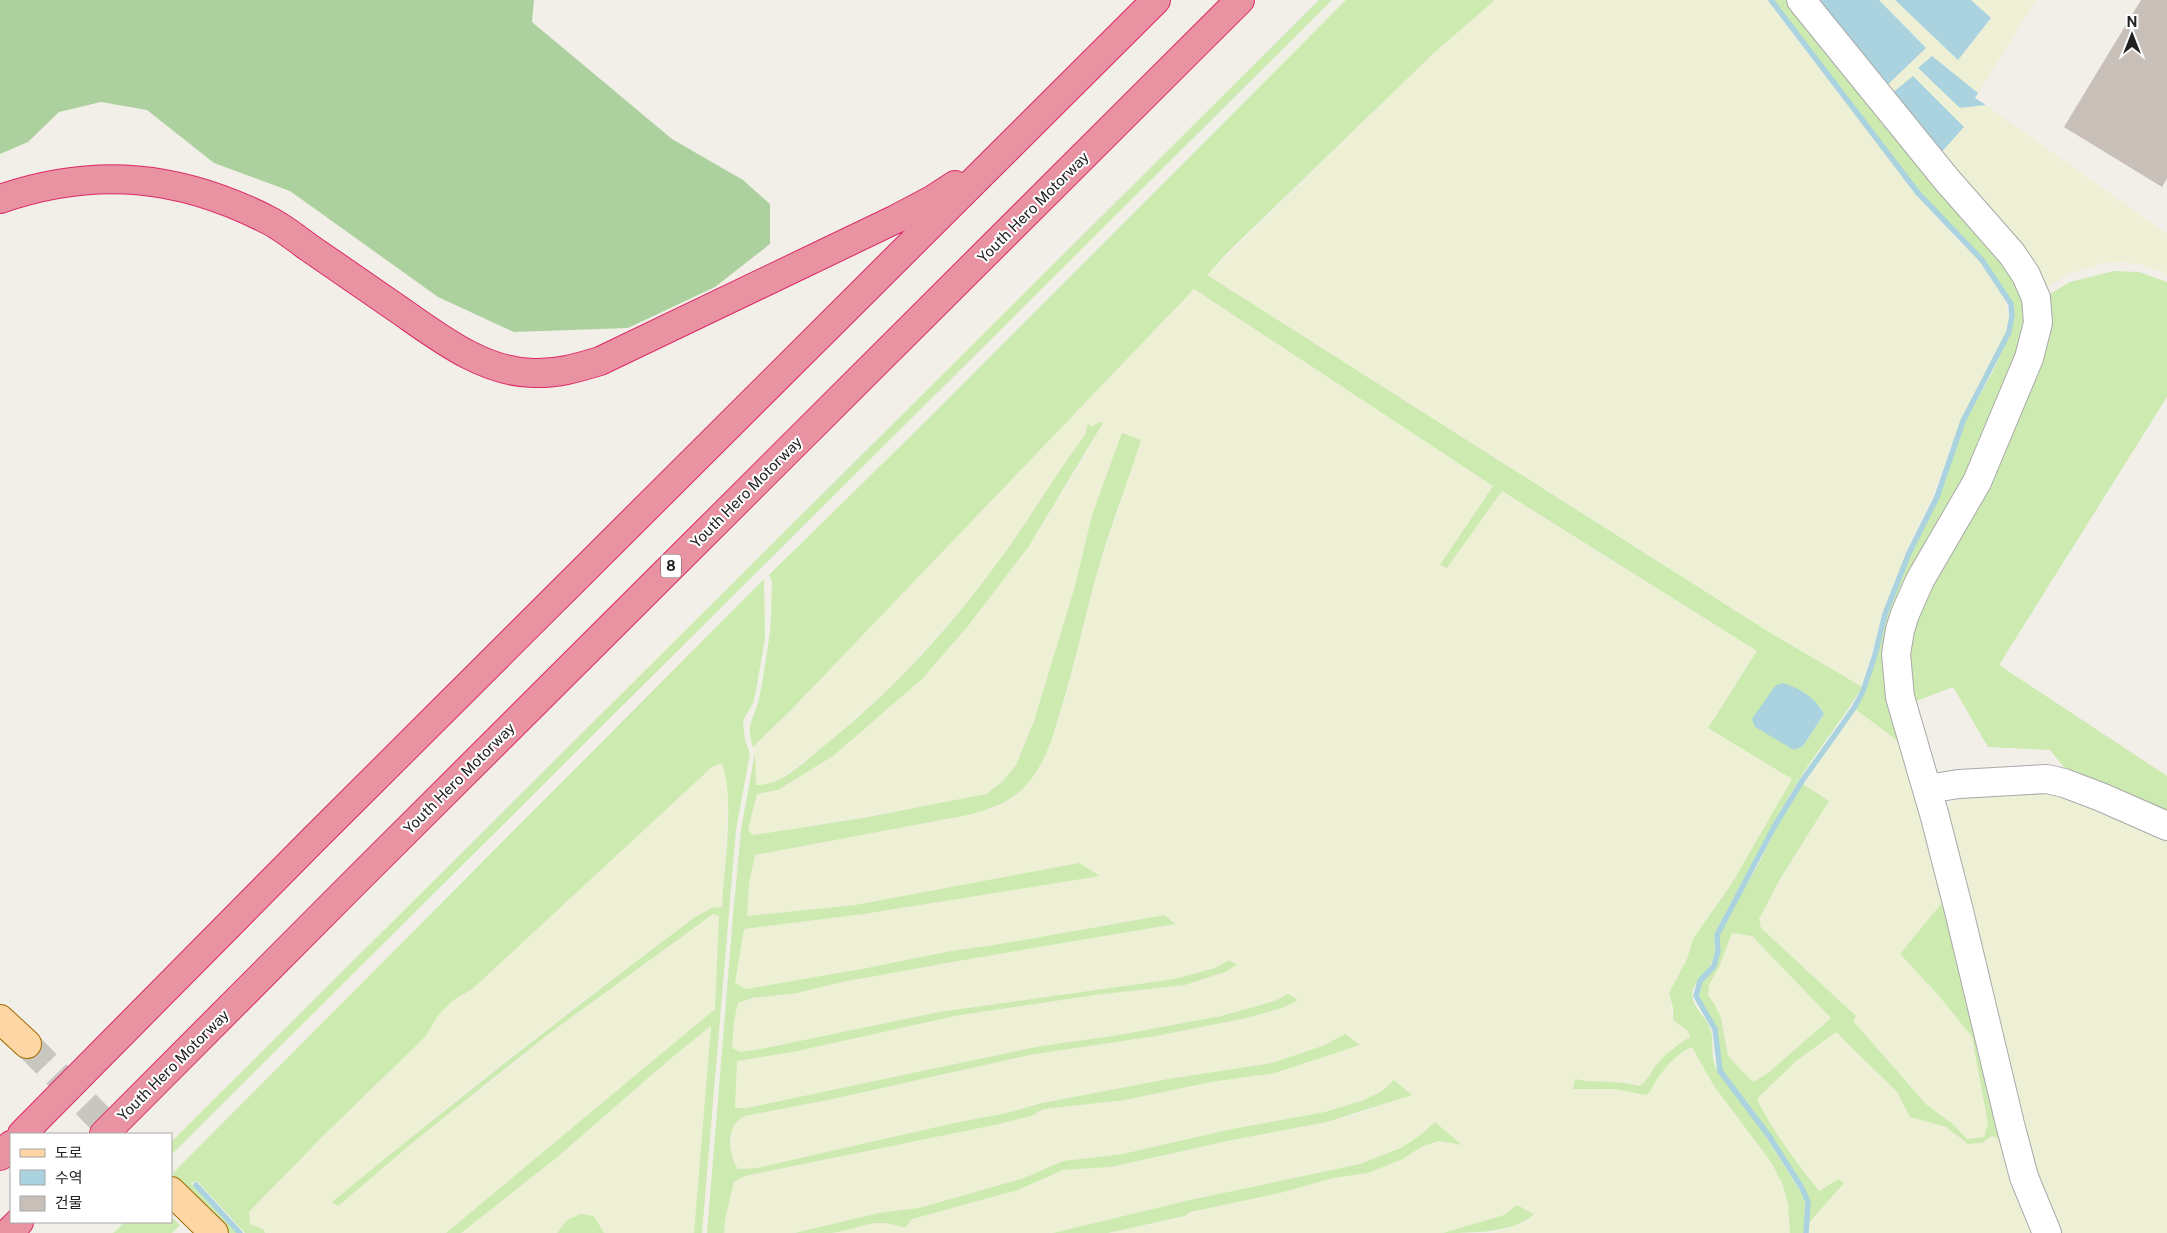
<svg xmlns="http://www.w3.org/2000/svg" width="2167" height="1233" font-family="'Public Sans','Noto Sans KR',sans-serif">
  <rect width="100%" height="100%" fill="#f2efe9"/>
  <!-- farmland -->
  <path fill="#eef0d5" d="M1495,0H1767L1918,197L1959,242L1981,262L2004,298L2009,318L2005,336L1960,423L1933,495L1910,542L1880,623L1862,687L1769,632L1207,275L1435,52Z
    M1879,0H1895L1958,60L1991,18L1971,0H2036L1978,93L1932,56L1918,68L1960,108L1986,105L2167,234V274L2142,265L2124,262L2106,263L2070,273L2047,287L2013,242L1938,156L1963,126L1886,98L1881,91L1926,48Z
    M1194,289L1493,486L1440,566L1447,568L1501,491L1757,651L1708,728L1792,779L1732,883L1693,939L1687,959L1669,993L1673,1020L1688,1031L1690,1037L1671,1050L1654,1067L1646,1082L1639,1086L1626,1082L1585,1081L1575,1079L1573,1088L1614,1089L1628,1092H1650L1657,1079L1672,1059L1692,1047L1714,1086L1771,1162L1782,1183L1788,1204L1790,1233H1493L1529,1221L1517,1206L1504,1215L1443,1233H1108L1185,1217L1190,1212L1280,1193L1333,1178L1368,1173L1403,1159L1421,1147L1439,1141L1461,1145L1435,1122L1419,1136L1401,1148L1360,1164L1190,1200L1053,1233H831L878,1222L891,1223L905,1228L912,1219L1018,1190L1063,1170L1111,1167L1232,1140L1327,1122L1357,1114L1411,1095L1394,1080L1382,1091L1364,1100L1325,1112L1227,1130L1123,1154L1063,1161L1025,1178L919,1208L878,1213L795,1233H724L725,1220L734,1182L745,1176L802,1165L861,1151L1031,1116L1044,1109L1125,1100L1211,1082L1275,1073L1359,1045L1345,1034L1325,1045L1272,1063L1168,1079L1042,1103L1007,1113L954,1123L757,1168L737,1169L731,1158L732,1129L738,1119L745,1116L833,1099L1029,1055L1156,1036L1247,1018L1285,1007L1297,1000L1288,994L1275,1001L1221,1016L1113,1036L1041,1046L747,1108H735L736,1061L798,1051L955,1016L1095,995L1185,985L1225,972L1236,965L1229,960L1215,968L1174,979L939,1012L761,1049L740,1052L732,1048L734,1021L738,1003L753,999L797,993L842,982L975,958L1175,924L1165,915L994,945L951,951L867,968L746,989L735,984L744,929L864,914L944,901L1004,878L855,905L747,916L749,884L755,855L968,815L991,809L1013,798L1027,784L1040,766L1052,739L1069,685L1097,572L1123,496L1092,515L1075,586L1034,721L1016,765L1003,781L986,794L953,801L780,831L753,835L748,830L757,794L778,790L833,756L922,679L968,626L1029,546L1082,461L1103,423L1092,427L1088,424L1085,435L995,567L968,601L898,680L831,740L783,777L768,785H756L753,747L792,709Z
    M1855,709L1914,753L1949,894L1900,954L1940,997L1972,1037L1988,1124L1984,1137L1967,1139L1954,1125L1927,1105L1853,1021L1856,1016L1761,928L1759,919L1780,879L1829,801L1803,784Z
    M722,763L727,776L728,800L722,907L695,917L581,1002L448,1106L333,1202L495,1079L554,1030L713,914L720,916L715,1009L446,1233H265L263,1229L249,1224V1212L323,1136L425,1037L439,1014L452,1001L471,990L712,767Z
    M2042,783L2167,833V1233H2056L2036,1184L1944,814L1953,801L1961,794Z
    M1732,933L1752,936L1831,1018L1768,1073L1753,1082L1728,1056L1708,995L1709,985L1720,965Z
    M711,1026L694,1233H604L602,1228L558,1231L557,1233H461L555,1159L670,1059Z
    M1836,1032L1897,1092L1910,1117L1946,1127L1963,1141L1982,1143L1992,1136L2009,1142L2042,1233H1808L1807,1225L1844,1183L1839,1179L1819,1191L1782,1142L1765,1116L1757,1099L1796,1061Z"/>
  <!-- grass -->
  <path fill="#cdebb0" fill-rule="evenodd" d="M1319,0H1332L171,1155V1142Z
    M1346,0H1495L1435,52L1228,252L1207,275L1769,632L1862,687C1844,717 1823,743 1804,772C1771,824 1743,881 1714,935C1716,956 1715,961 1701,977C1698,981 1694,985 1693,990C1689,1005 1705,1015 1710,1028C1715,1042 1709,1053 1717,1070L1765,1135L1802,1194L1805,1200L1804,1233H1790L1788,1204L1782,1183L1771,1162L1714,1086L1692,1047C1676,1054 1667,1065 1657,1079C1653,1085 1652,1091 1646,1095L1614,1089H1573L1575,1079C1596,1084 1618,1079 1639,1086C1648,1081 1650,1073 1656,1065C1666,1053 1677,1045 1690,1037L1688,1031L1673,1020V1008L1669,993L1687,959L1693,939L1732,883L1792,779L1708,728L1757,651L1502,491L1447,568L1440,565L1493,486L1194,289L792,709L753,747C745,725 754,719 759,699C763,679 766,659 769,639C772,620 771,600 772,581L769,575L933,414ZM1820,706L1824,714L1803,746L1770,735L1755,727Z
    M1773,0H1794L2011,259L2033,329L1905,608L1914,753L1855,709L1865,691L1877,656L1887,615L1911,554L1939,498L1965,422L1994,369L2011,332L2014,316L2012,304L1984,259L1919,193Z
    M2114,271L2139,272L2167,282V397L1999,665L2167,776V814L2098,781L2068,772L2050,750L1988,747L1953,687L1911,703L1909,642L1926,596L1974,513L2009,443L2042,349L2050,294L2070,282Z
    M1099,422L1103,423L1029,546L968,626L922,679L833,756L778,790L757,794L748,830L753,835L780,831L868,817L986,794L1003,781L1016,765L1034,721L1075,586L1092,515L1122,433L1141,440C1127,484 1110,528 1097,573C1084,619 1075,666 1060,712C1053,737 1045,764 1027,784C1012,802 990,809 968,815L755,855L749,884L747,916L855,905L1079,863L1100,876L864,914L744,929L735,983L746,989L867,968L951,951L994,945L1165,915L1175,924L975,958L842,982L797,993L753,998L738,1003L734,1021L732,1048L740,1052L761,1049L939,1012L1174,979L1215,968L1229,960L1237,965L1225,972L1185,985L1095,995L955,1016L798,1051L737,1061L735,1108H747L1041,1046L1113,1036L1221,1016L1275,1001L1288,994L1298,1000L1285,1007L1247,1018L1156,1036L1029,1055L833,1099L745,1116C725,1125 728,1153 738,1169L757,1168L954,1123L1007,1113L1042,1103L1168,1079L1272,1063L1325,1045L1345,1034L1360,1045L1275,1073L1211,1082L1125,1100L1044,1109L1031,1116L999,1124L745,1176L734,1182L725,1220L724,1233H707L733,916L741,830L755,752L756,785C780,786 802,764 820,749C886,697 945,634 995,566C1027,524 1053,477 1085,435L1088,423L1092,427Z
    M764,579L765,639L754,701L743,721L745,740L750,754L736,830L702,1233H694L711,1026L670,1059L555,1159L461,1233H446L715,1009L719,916L713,914L554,1030L417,1139L338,1206L332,1202C451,1104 572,1009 695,917L712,908L722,907C724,867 735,798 722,763L712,767L494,969L471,990L452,1001L439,1014L425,1037L323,1136L249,1212L250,1224L263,1229L265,1233H245L197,1181L191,1183L237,1233H229L172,1174Z
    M1803,784L1829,801L1780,879L1759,919L1761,928L1856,1016L1853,1021L1927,1105L1954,1125L1967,1139L1984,1137L1988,1124L1972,1037L1940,997L1900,954L1949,894L2009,1142L1992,1136L1982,1143L1968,1144L1946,1127L1910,1117L1897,1092L1836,1032L1796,1061L1757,1099C1773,1133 1797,1162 1819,1191L1839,1179L1844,1183L1807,1225L1810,1202L1803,1187L1771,1135L1722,1071L1717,1028L1698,996L1702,982L1716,966L1720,951L1719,936L1726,919L1758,865L1776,828ZM1732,933L1752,936L1831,1018L1768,1073L1753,1082L1728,1056L1721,1018L1715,1005L1708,995L1709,985L1720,965Z
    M1394,1080L1412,1095L1327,1122L1232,1140L1111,1167L1063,1170L1018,1190L912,1219L905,1228C871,1216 863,1229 831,1233C820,1233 807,1233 795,1233L878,1213L919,1208L1024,1178L1063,1161L1123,1154L1227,1130L1325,1112L1364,1100L1382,1091Z
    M1435,1122L1462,1145L1439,1141L1421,1147L1403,1159L1368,1173L1333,1178L1280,1193L1190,1212L1185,1216L1108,1233H1053L1190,1200L1360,1164L1401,1148L1419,1136Z
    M1517,1205L1534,1214C1516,1233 1470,1233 1443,1233L1504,1215Z
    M581,1214L594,1216L604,1233H557L567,1220Z
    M171,1216L180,1225L172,1233H113L125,1222H171Z"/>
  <!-- forest -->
  <path fill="#add19e" d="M0,0H534L532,22L672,139L743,180L770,204V244L715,287L628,328L514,332L438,297L290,191L214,163L147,110L101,102L59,112L28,142L0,154Z"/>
  <!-- water -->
  <path fill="#aad3df" d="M1808,0H1879L1926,48L1881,91Z
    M1895,0H1971L1991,18L1958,60Z
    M1932,56L1978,93L1975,98L1986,105L1960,108L1918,68Z
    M1913,76L1964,127L1938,156L1886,98Z
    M1782,683C1798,687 1816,698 1824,714L1803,746L1794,750L1755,727L1752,719L1775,686Z"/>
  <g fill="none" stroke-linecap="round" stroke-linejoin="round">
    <!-- stream -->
    <path stroke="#aad3df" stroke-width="5.5" d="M1771,0L1918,193L1982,260L2011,304L2012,316L2009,332L1963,421L1937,497L1909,553L1885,614L1875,655L1863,691L1854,708L1802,781L1774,827L1717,935L1718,951L1714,966L1700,981L1696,996L1715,1029L1720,1071L1769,1136L1802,1188L1808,1202L1806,1233
      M196,1185L240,1233"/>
  </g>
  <!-- building -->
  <path fill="#c7bfb8" d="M2141,0H2167V178L2162,187L2064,127Z"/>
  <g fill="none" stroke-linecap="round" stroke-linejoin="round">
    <!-- major-tunnel -->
    <path stroke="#c8c6c1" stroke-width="28" stroke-dasharray="28 14" stroke-linecap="butt" d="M27,1044L115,1134"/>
    <!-- minor casing -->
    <g stroke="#a9a9a9" stroke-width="30">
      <path id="minor" d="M1801,0L1947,180L2012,254L2026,275L2036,298L2038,323L2029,358L1977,482L1920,580L1905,614L1900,630L1896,654L1900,697L1935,817L1959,911L2010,1124L2024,1177L2047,1233
        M1927,789L1959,784L2047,779L2064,783L2101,797L2167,826"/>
    </g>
    <!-- major casing -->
    <g stroke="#a06b00" stroke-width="30">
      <path id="major" d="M0,1019L27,1044
        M171,1191L214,1233"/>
    </g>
    <!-- highway casing -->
    <g stroke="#dc2a67" stroke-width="30">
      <path id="highway" d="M0,199C96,166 181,175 270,221C283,228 296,238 308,247C337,267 366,287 395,307C436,335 481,372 533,373C557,374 577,368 600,361L896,219L932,200L955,185
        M22,1134L312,841L1156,0
        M104,1134L354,883L1240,0
        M0,1156L11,1145
        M8,1233L19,1222"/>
    </g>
    <!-- minor -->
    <use href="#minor" stroke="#fff" stroke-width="28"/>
    <!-- major -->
    <use href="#major" stroke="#fcd6a4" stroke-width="28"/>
    <!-- highway -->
    <use href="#highway" stroke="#e892a2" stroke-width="28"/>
  </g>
  <g text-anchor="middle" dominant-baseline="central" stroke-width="4" stroke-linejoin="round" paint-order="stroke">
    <!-- shield labels -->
    <rect fill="#fff" stroke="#646464" stroke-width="1" x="661" y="554.5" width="20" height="23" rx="4"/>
    <g font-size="14" font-weight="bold" fill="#222">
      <text x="671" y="566">8</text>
    </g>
    <!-- street labels -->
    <g font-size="15" fill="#222" stroke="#fff">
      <text transform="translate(1033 207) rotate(-45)">Youth Hero Motorway</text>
      <text transform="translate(746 492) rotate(-45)">Youth Hero Motorway</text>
      <text transform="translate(459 778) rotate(-45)">Youth Hero Motorway</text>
      <text transform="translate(173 1065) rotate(-45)">Youth Hero Motorway</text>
    </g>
  </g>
  <!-- legend -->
  <rect x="10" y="1133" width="162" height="90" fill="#ffffff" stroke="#a7a7a7"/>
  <rect x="20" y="1149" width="25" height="8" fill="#fcd6a4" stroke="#a7a7a7"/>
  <text x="55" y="1158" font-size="15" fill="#222222">도로</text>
  <rect x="20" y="1170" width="25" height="15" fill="#aad3df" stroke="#a7a7a7"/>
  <text x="55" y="1183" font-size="15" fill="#222222">수역</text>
  <rect x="20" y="1196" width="25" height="15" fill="#c7bfb8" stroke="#a7a7a7"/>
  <text x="55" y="1208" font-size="15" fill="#222222">건물</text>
  <!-- north arrow -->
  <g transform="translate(2132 35)" stroke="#ffffff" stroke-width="4" paint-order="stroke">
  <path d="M0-4L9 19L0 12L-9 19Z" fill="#222222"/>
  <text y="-8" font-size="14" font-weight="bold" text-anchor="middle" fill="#222222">N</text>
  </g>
</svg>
